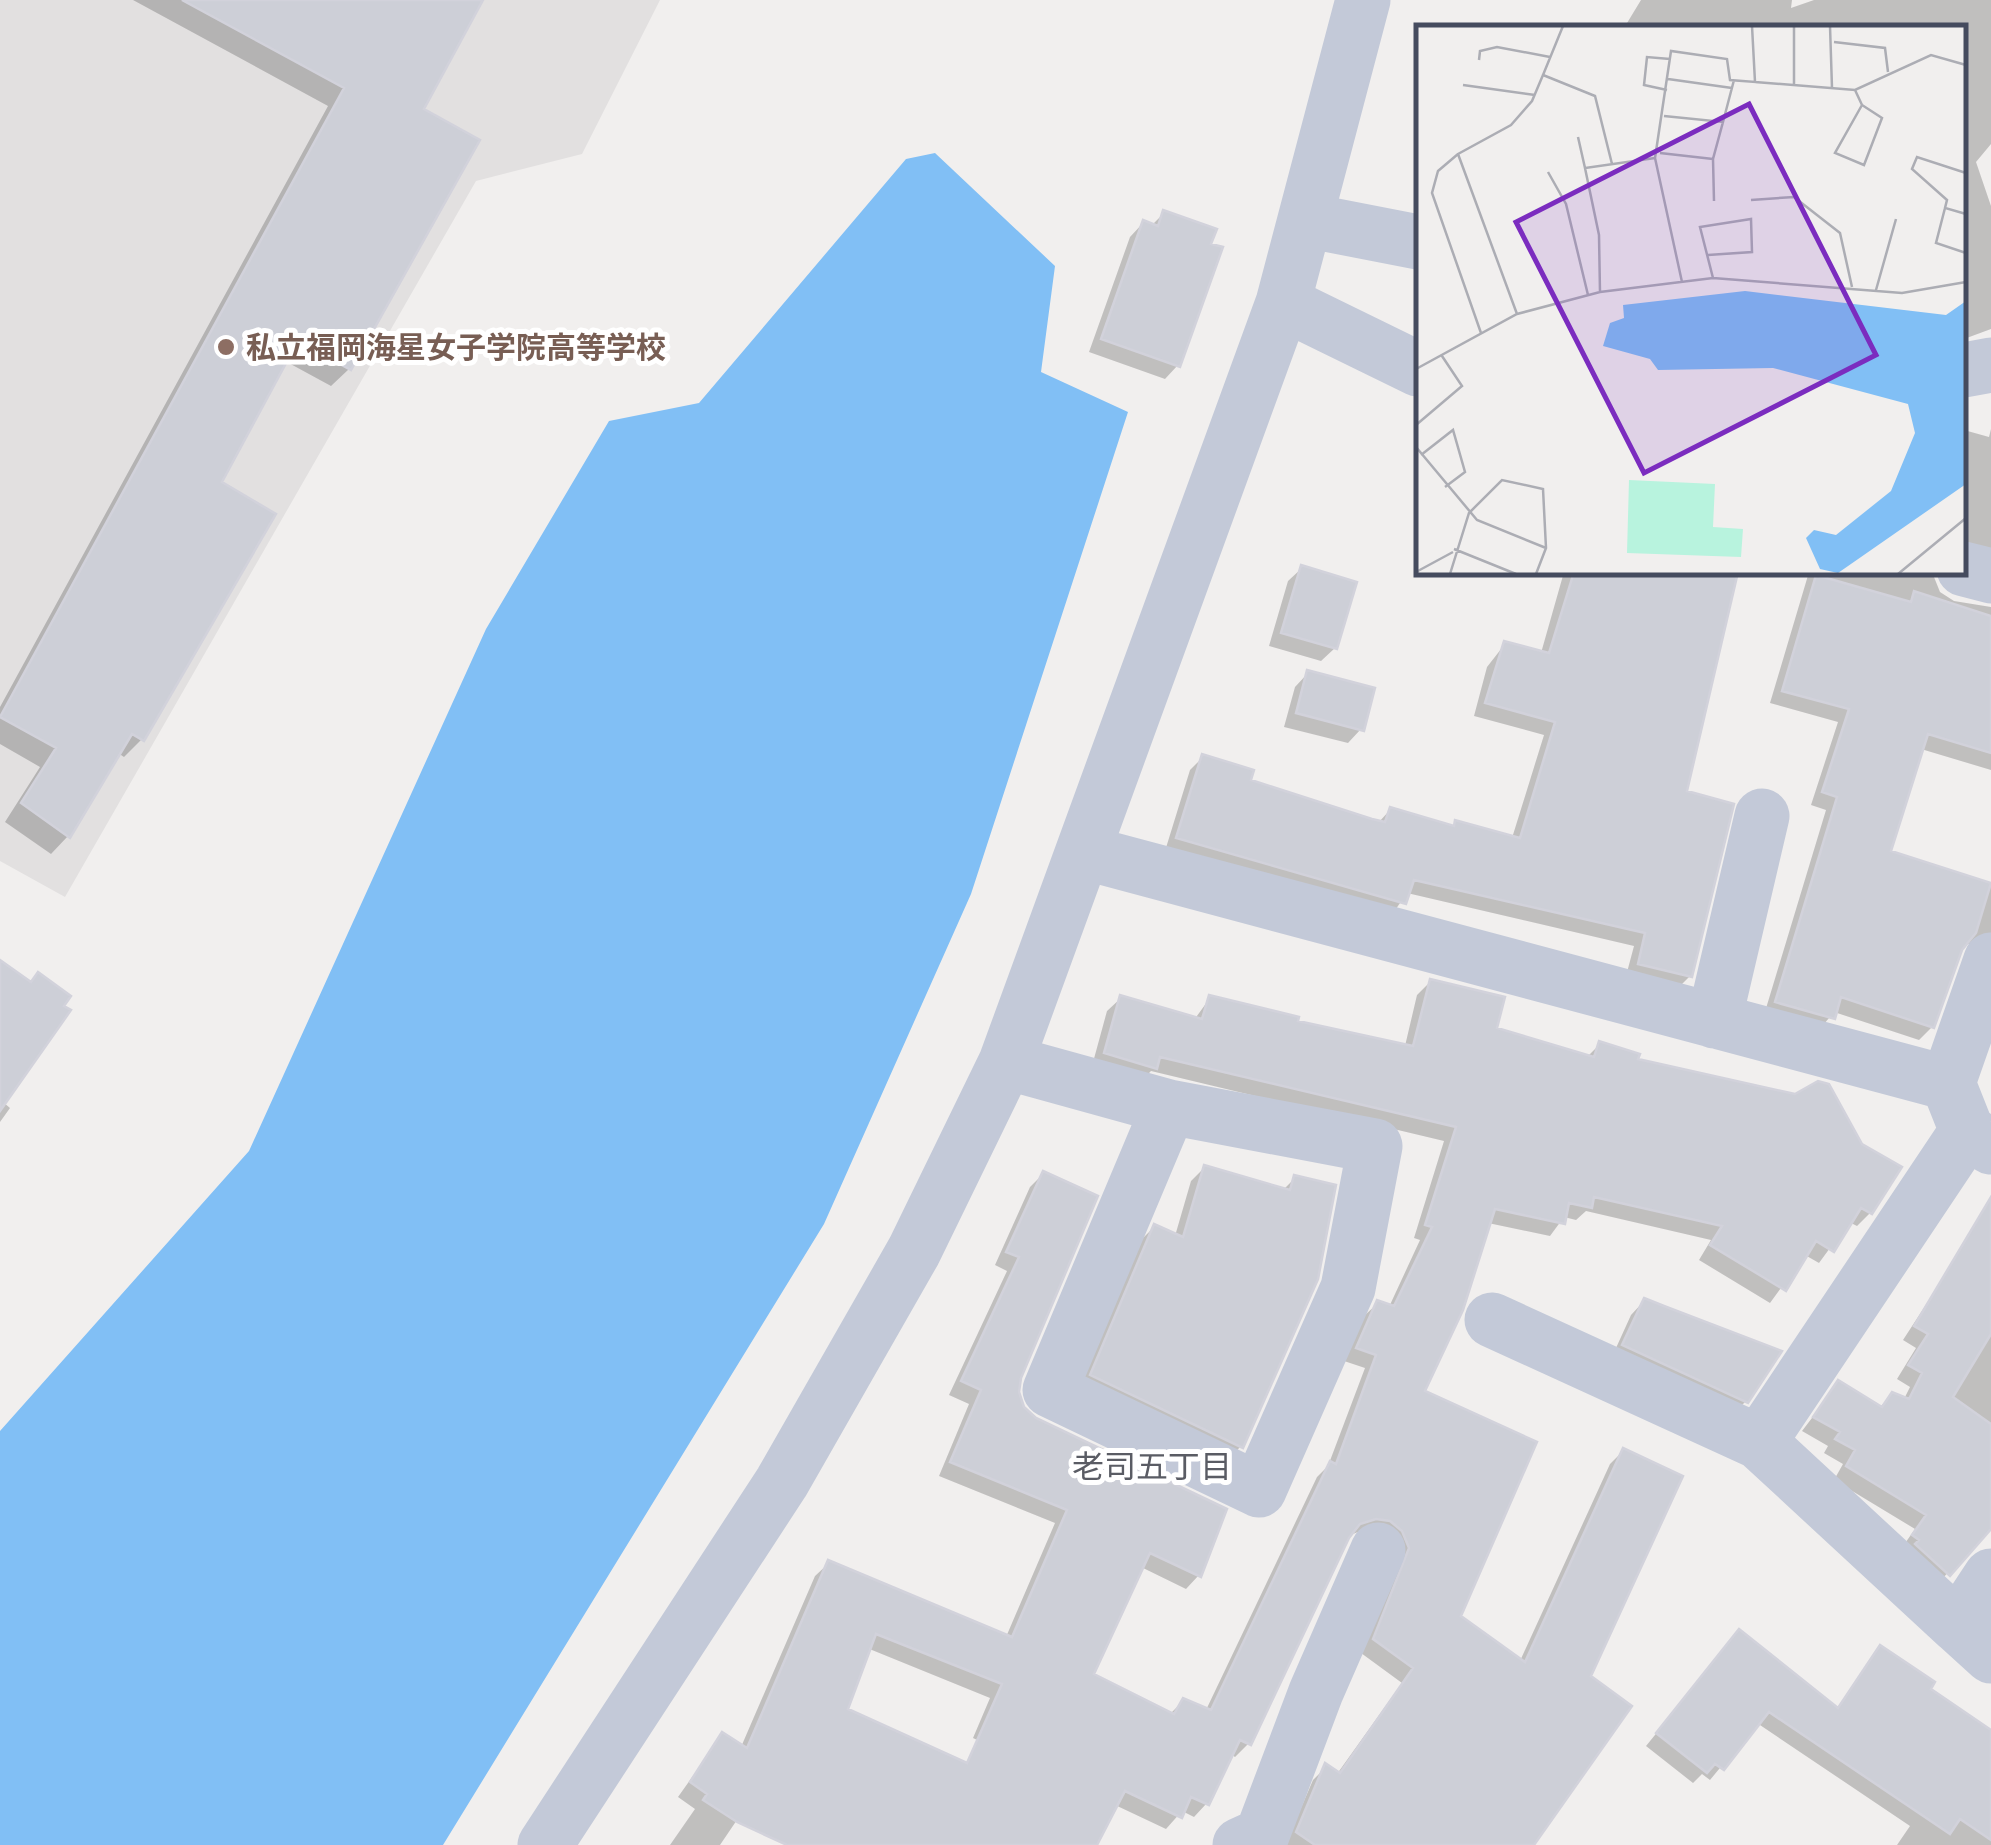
<svg xmlns="http://www.w3.org/2000/svg" width="1991" height="1845" font-family="'Titillium Web','Noto Sans JP',sans-serif">
  <rect width="100%" height="100%" fill="#f1efee"/>
  <!-- education -->
  <path fill="#e2e0e0" d="M0,0H660L582,154L476,181L65,897L0,861Z"/>
  <!-- water -->
  <path fill="#81bff5" d="M935,153L1055,266L1041,372L1128,412L971,894L824,1224L443,1845H0V1431L249,1151L486,629L609,421L699,403L906,159Z"/>
  <!-- shadow -->
  <path fill="#0003" d="M133,0H464L421,110L476,141L349,369L331,386L285,361L219,483L142,739L124,757L118,753L68,836L51,854L5,822L40,767L0,744V707L328,106Z
    M1641,0H1792L1791,8L1814,0H1991V144L1976,162L1991,206V329L1964,339V28H1624Z
    M1164,213L1178,365L1165,379L1089,352L1130,237L1143,223L1151,226Z
    M1991,429V563L1964,553V430L1989,437Z
    M1302,568L1335,648L1321,661L1269,646L1288,581Z
    M1564,572H1736L1684,793L1690,976L1677,989L1626,976L1634,946L1407,893L1391,916L1165,851L1190,770L1203,757L1248,782L1378,823L1390,810L1451,828L1456,823L1512,838L1544,735L1474,716L1487,667L1505,644L1541,653Z
    M1809,572H1932L1940,592L1954,601L1991,607V770L1921,749L1888,853L1991,886V945L1965,944L1932,1027L1919,1040L1834,1012L1819,1030L1764,1015L1826,810L1811,805L1838,722L1770,703Z
    M1308,673L1361,729L1348,743L1284,727L1295,687Z
    M0,963L3,1102L10,1108L0,1122Z
    M1431,981L1494,1029L1587,1057L1600,1044L1635,1061L1870,1213L1857,1226L1849,1222L1819,1263L1805,1255L1770,1303L1699,1260L1711,1240L1586,1211L1576,1220L1564,1217L1550,1236L1488,1223L1422,1393L1458,1617L1520,1661L1610,1464L1623,1451L1587,1677L1531,1845H1285L1313,1780L1326,1767L1337,1774L1402,1683L1361,1653L1376,1534L1358,1532L1348,1536L1249,1743L1235,1757L1231,1754L1207,1803L1194,1817L1182,1811L1166,1829L973,1738L990,1698L867,1648L821,1696L720,1845H670L695,1809L678,1797L722,1735L741,1747L815,1576L829,1563L1006,1637L1055,1523L939,1476L969,1404L949,1395L1007,1271L995,1265L1030,1187L1043,1174L1016,1393L1022,1409L1199,1575L1186,1589L1141,1567L1090,1676L1170,1714L1183,1701L1206,1710L1317,1477L1328,1466L1365,1368L1344,1361L1364,1316L1378,1303L1389,1307L1420,1240L1414,1238L1444,1141L1151,1071L1141,1081L1092,1066L1107,1011L1121,998L1194,1020L1210,998L1295,1023L1405,1046L1417,995Z
    M1204,1168L1282,1191L1295,1178L1241,1446L1228,1460L1079,1388L1141,1240L1154,1227L1175,1236L1191,1181Z
    M1991,1205V1524L1935,1587L1901,1549L1915,1529L1834,1480L1843,1464L1824,1453L1828,1446L1802,1431L1838,1384L1879,1408L1892,1395L1904,1399L1910,1387L1897,1379L1916,1348L1903,1340Z
    M1644,1301L1746,1401L1732,1415L1611,1359L1631,1315Z
    M1739,1632L1836,1710L1881,1648L1927,1689L1991,1733V1845H1897L1910,1826L1757,1723L1710,1780L1702,1774L1693,1783L1646,1746Z"/>
  <!-- building -->
  <path fill="#cdcfd7" stroke="#d2d2db" stroke-width="2.5" fill-rule="evenodd" d="M182,0H483L424,109L480,140L351,370L298,341L222,482L276,514L144,741L132,734L70,838L21,803L56,748L0,717L344,88Z
    M1163,210L1217,229L1211,244L1223,247L1180,367L1101,339L1143,220L1158,226Z
    M1301,565L1357,582L1337,649L1281,633Z
    M1574,572H1738L1687,791L1734,804L1692,977L1638,964L1645,933L1414,880L1406,904L1176,838L1202,754L1254,770L1251,780L1372,819L1385,822L1390,807L1454,826L1455,820L1520,838L1555,722L1485,703L1504,641L1549,653Z
    M1816,575L1911,602L1914,591L1991,616V753L1928,734L1891,851L1991,883L1976,933L1962,950L1934,1028L1841,997L1835,1019L1775,1002L1837,797L1822,792L1849,709L1782,691Z
    M1307,670L1375,688L1364,731L1296,713Z
    M0,960L31,982L38,972L71,996L64,1006L71,1010L0,1111Z
    M1430,979L1505,997L1497,1028L1594,1057L1599,1041L1640,1054L1638,1059L1795,1094L1818,1081L1829,1084L1862,1144L1902,1167L1872,1214L1861,1208L1834,1252L1816,1241L1786,1291L1710,1245L1722,1226L1594,1197L1592,1208L1569,1203L1565,1224L1495,1209L1463,1310L1425,1391L1537,1442L1461,1616L1525,1662L1623,1448L1683,1476L1591,1676L1632,1706L1534,1845H1315L1296,1832L1325,1763L1340,1773L1413,1668L1373,1639L1409,1548L1402,1531L1390,1521L1376,1519L1360,1524L1349,1538L1251,1745L1240,1740L1209,1805L1191,1797L1182,1818L1125,1791L1097,1845H787L737,1822L703,1800L707,1794L690,1782L722,1732L747,1748L828,1560L1012,1637L1067,1510L950,1462L981,1390L961,1381L1019,1257L1006,1252L1043,1171L1098,1196L1021,1378L1019,1392L1024,1407L1036,1418L1227,1509L1201,1577L1150,1553L1094,1674L1174,1714L1183,1698L1211,1710L1330,1461L1336,1464L1376,1355L1356,1348L1377,1300L1394,1306L1432,1227L1425,1225L1456,1127L1160,1057L1157,1069L1104,1053L1120,995L1202,1019L1209,995L1299,1017L1298,1021L1413,1046ZM876,1634L1002,1684L967,1763L848,1709Z
    M1204,1165L1290,1190L1294,1175L1336,1185L1318,1279L1243,1448L1090,1375L1154,1224L1183,1237Z
    M1991,1197V1334L1953,1397L1991,1424V1529L1950,1576L1915,1544L1919,1540L1912,1535L1926,1515L1846,1466L1855,1450L1835,1439L1840,1432L1813,1417L1838,1380L1882,1407L1892,1392L1909,1399L1922,1373L1908,1365L1928,1334L1914,1326Z
    M1644,1298L1664,1306L1782,1351L1748,1403L1622,1345Z
    M1739,1629L1838,1708L1880,1645L1935,1682L1931,1689L1991,1730V1840L1960,1819L1950,1834L1769,1712L1724,1770L1715,1764L1707,1773L1656,1733Z"/>
  <g fill="none" stroke-linecap="round" stroke-linejoin="round">
    <!-- minor -->
    <path stroke="#c3c9d8" stroke-width="55" d="M1305,220L1418,242
      M1283,303L1418,369
      M1964,370L1991,365
      M1964,569L1991,576
      M1083,852L1948,1083L1967,1131L1991,1147
      M1714,1021L1762,816
      M1006,1062L1169,1107L1375,1146L1348,1288L1259,1490L1050,1390L1169,1107
      M1948,1083L1991,960
      M1492,1320L1759,1442L1958,1626
      M1759,1442L1967,1131
      M1991,1576L1958,1626L1991,1656
      M545,1845L782,1482L914,1251L1006,1062L1283,303L1363,0
      M1240,1845L1262,1835L1316,1692L1378,1550"/>
  </g>
  <!-- markers -->
  <circle fill="#8d6e63" stroke="#fff" stroke-width="4" cx="226" cy="347" r="10"/>
  <g text-anchor="middle" dominant-baseline="central" stroke-width="10" stroke-linejoin="round" paint-order="stroke">
    <!-- education labels -->
    <g font-size="30" font-weight="bold" fill="#785e54" stroke="#fff" text-anchor="start">
      <text x="246" y="347">私立福岡海星女子学院高等学校</text>
    </g>
    <!-- neighbourhood labels -->
    <g font-size="32" fill="#5a5c64" stroke="#fff">
      <text x="1152" y="1466">老司五丁目</text>
    </g>
  </g>
  <!-- overview -->
  <g transform="translate(1416 25)">
    <rect width="550" height="550" fill="#f1efee"/>
    <path d="M213,455L299,459L297,502L327,504L325,532L211,528Z" fill="#b8f3de"/>
    <path d="M329,266L530,290L550,276V459L422,548L404,544L390,513L398,505L420,510L475,466L499,408L492,379L357,343L242,345L234,334L187,321L194,298L208,293L207,280Z" fill="#81bff5"/>
    <path fill="none" stroke="#acadb4" stroke-width="2.5" d="M147,1L127,50L179,71L196,139M414,1L416,63M418,17L469,23L472,47M63,35L64,26L81,22L134,32M252,54L316,63M339,57L439,65L515,30L550,40M47,60L119,70M378,60V1M251,65L228,60L231,32L254,34M439,65L446,80L466,93L448,140L419,128L446,80M248,91L307,97L318,55M162,112L169,143M244,128L297,134M42,129L22,146L16,168L65,308M132,147L150,179L172,270M550,148L501,132L496,144L531,175L529,183L550,189M335,175L378,172L424,208L436,262M298,176L297,134L307,97M529,183L520,218L550,228M292,230L336,227L335,194L284,202L297,253M266,257L239,133L255,26L311,34L314,55L339,57L336,1M460,265L480,194M184,267L183,210L169,143L239,133M101,289L42,129L95,100L116,76L127,50M0,344L101,289L184,267L297,253L486,268L550,257M0,400L46,361L26,331M0,422L61,495L130,523M5,430L37,405L49,447L29,462M38,524L100,549M0,547L37,527M34,549L53,488L86,455L127,464L130,523L120,549M482,549L550,493"/>
    <path fill="#7b2cbf" fill-opacity="0.15" stroke="#7b2cbf" stroke-width="5" d="M333,79L460,330L228,448L100,197Z"/>
    <rect width="550" height="550" fill="none" stroke="#454b5e" stroke-width="5"/>
  </g>
</svg>
